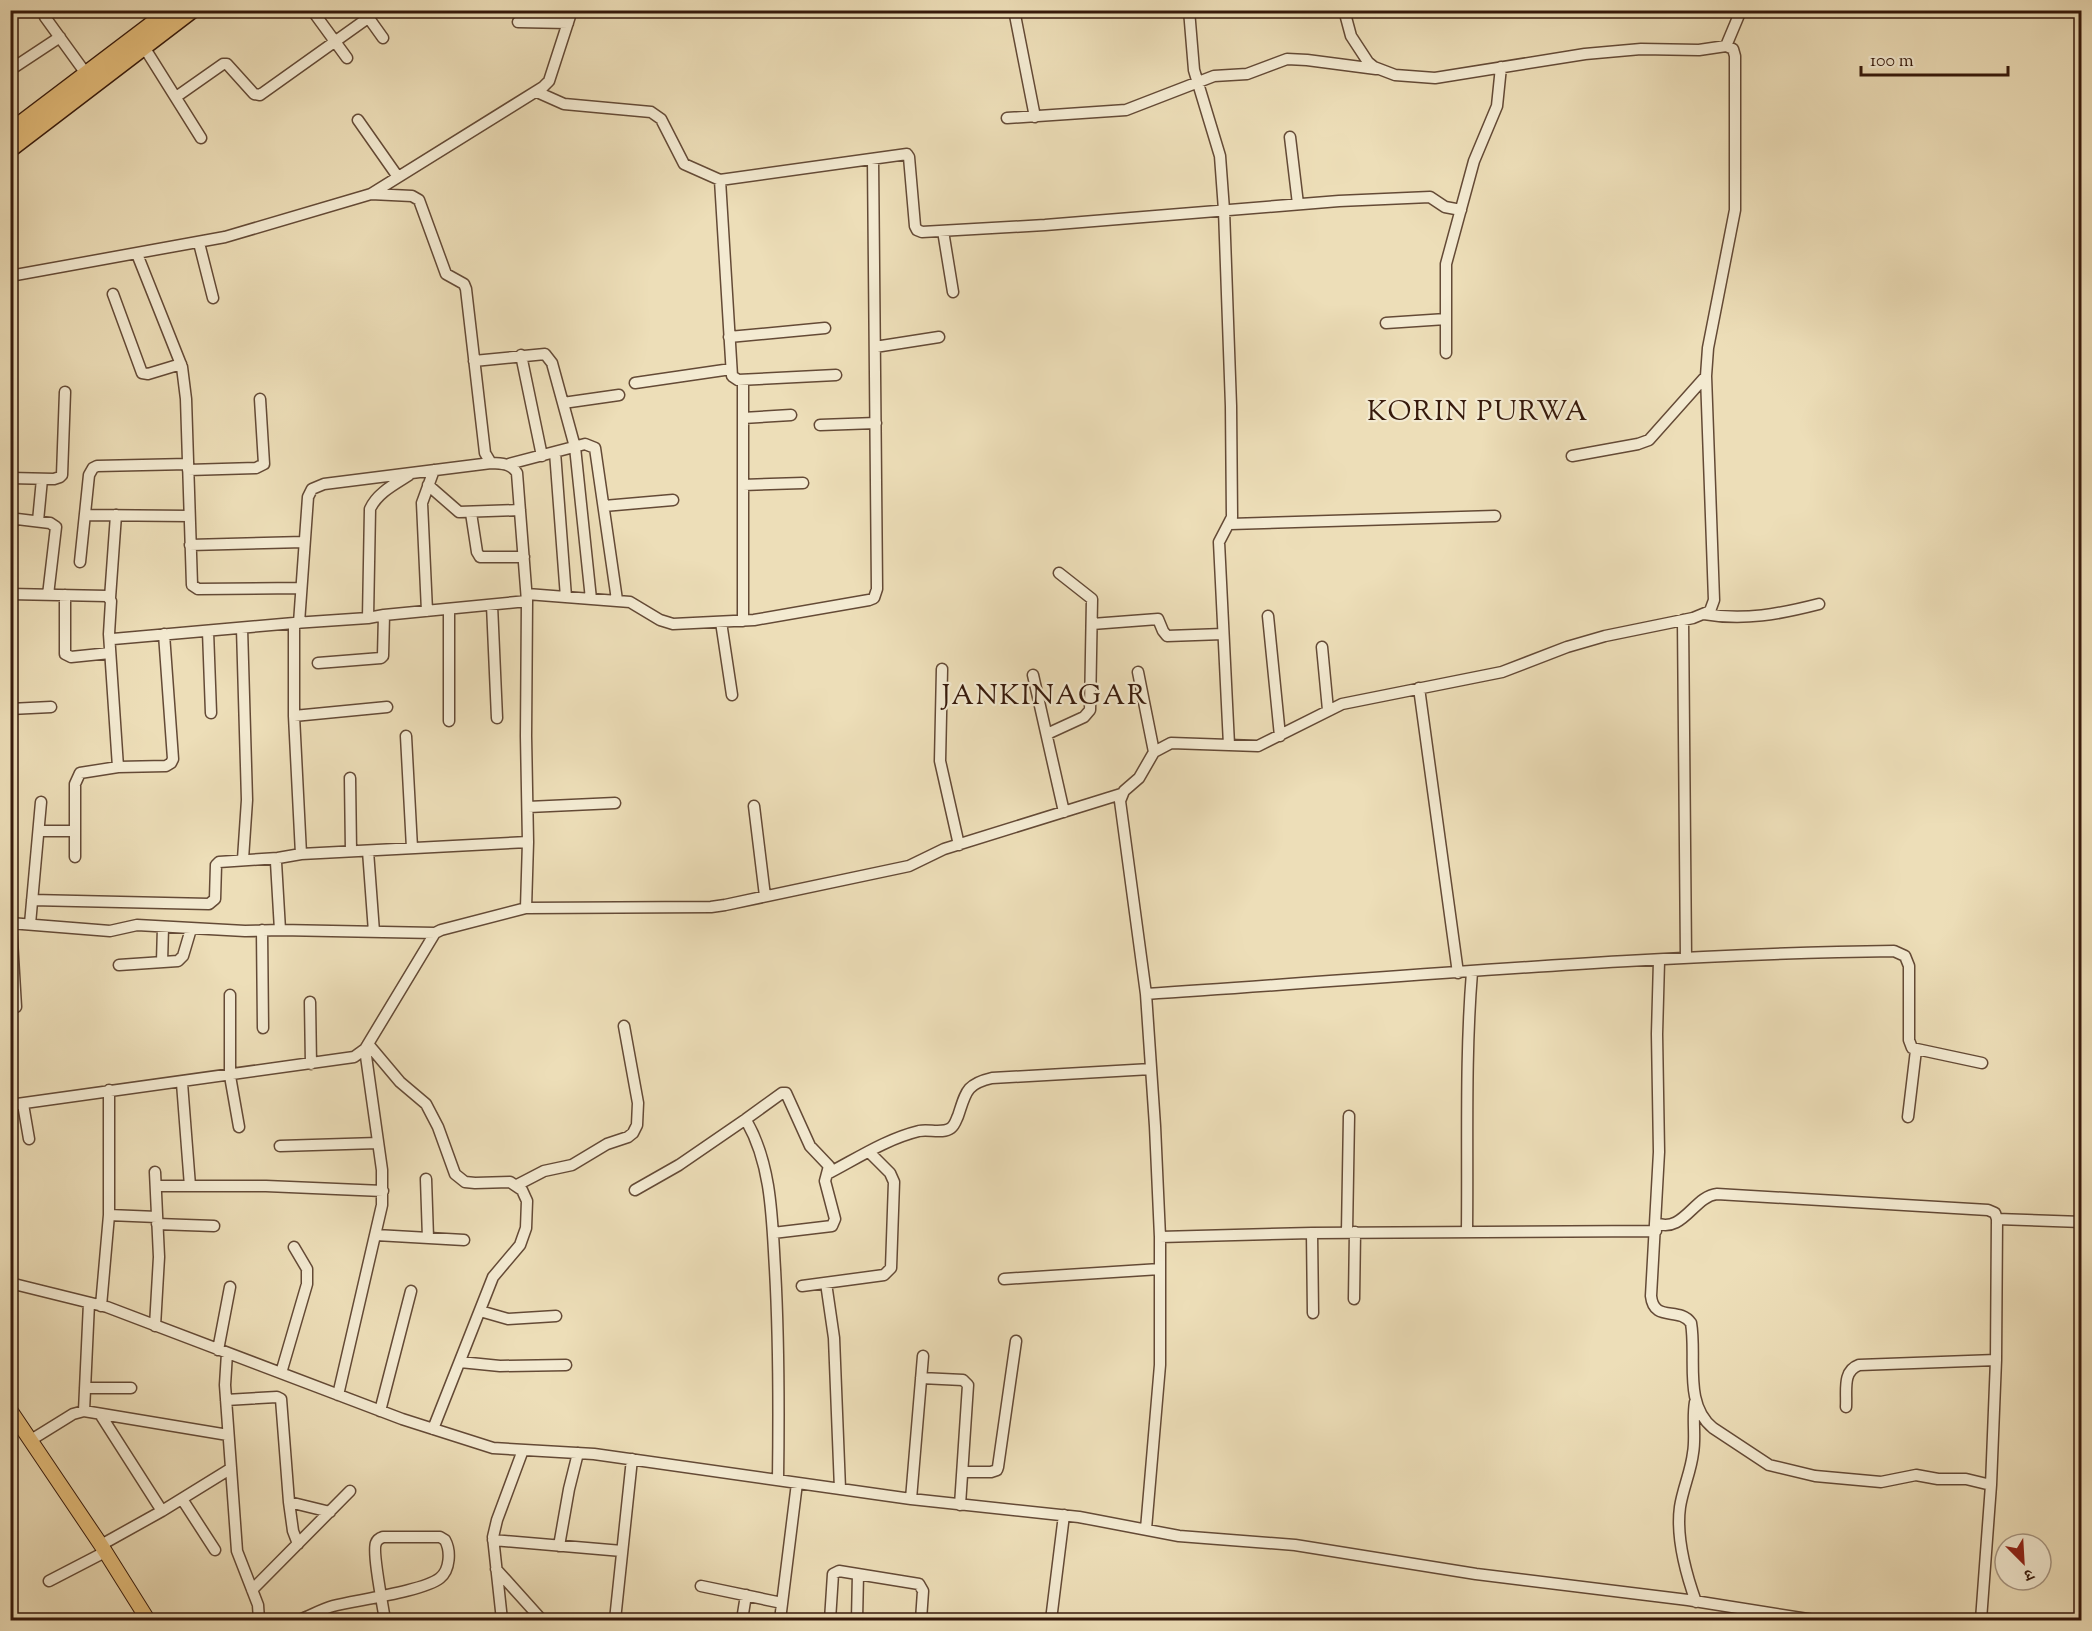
<svg xmlns="http://www.w3.org/2000/svg" width="2092" height="1631" font-family="'Sorts Mill Goudy','Noto Serif Devanagari',serif">
  <rect width="100%" height="100%" fill="#eddeb8"/>
  <filter id="stains"><feTurbulence type="fractalNoise" baseFrequency=".00333" numOctaves="4"/><feColorMatrix values="0 0 0 0 .2 0 0 0 0 .09 0 0 0 0 .02 0 0 0 .5 -.17"/></filter>
  <radialGradient id="worn" r=".72"><stop offset=".6" stop-color="#630" stop-opacity="0"/><stop offset="1" stop-color="#630" stop-opacity=".3"/></radialGradient>
  <g fill="none" stroke-linecap="round" stroke-linejoin="round">
    <!-- minor casing -->
    <g stroke="#644a36" stroke-width="13">
      <path id="minor" d="M312,10L347,58
        M363,10L383,38
        M1014,10L1035,117
        M1189,10L1194,70L1220,156L1224,210L1231,406L1232,517L1219,542L1229,745
        M45,17L87,75
        M518,22L568,23
        M1726,46L1739,15L1744,10
        M144,47L201,138
        M10,70L60,37
        M537,92L564,104L651,112L661,119L684,164L720,180L907,154L909,157L915,226L917,230L922,232L1045,225L1339,201L1430,197L1445,207L1461,210
        M176,97L223,64H227L254,94L260,95L368,18
        M1007,118L1126,110L1214,76L1247,74L1287,59L1307,60L1376,69
        M358,120L398,177
        M1290,137L1298,204
        M720,180L732,376L738,380L836,375
        M943,231L953,292
        M199,243L213,298
        M137,254L182,367L186,399L192,585L198,589L301,588
        M10,276L225,237L371,194L543,87L549,81L572,10
        M113,294L142,373L148,374L181,364
        M1386,323L1446,319
        M729,337L825,328
        M875,347L939,337
        M1446,353V264L1474,161L1497,106L1501,67
        M521,355L542,456
        M474,361L545,354L552,363L575,447L591,599
        M743,380V621
        M635,383L731,369
        M563,403L619,395
        M743,418L791,415
        M820,425L876,423
        M555,452L566,597
        M1572,456L1638,444L1649,440L1706,376
        M509,464L585,444L595,448L617,600
        M188,470L256,468L264,464L260,399
        M10,478L54,479L60,477L62,475L65,392
        M428,485L459,512L520,510
        M743,485L803,483
        M604,506L673,500
        M471,513L477,552L480,557H524
        M85,515L189,516
        M38,521L42,479
        M1230,524L1495,516
        M10,531L11,524L17,519L50,523L56,527L48,595
        M190,545L304,542
        M80,562L89,475L93,468L97,466L188,464
        M10,594L107,596L111,601L109,634L110,638L113,639L294,623
        M527,594L630,602L660,620L673,624L754,620L869,600L874,598L877,589L873,159
        M65,595V654L71,657L110,653
        M110,598L116,515
        M492,605L497,718
        M427,611L422,503L434,470
        M1704,614C1744,621 1780,614 1819,604
        M1268,616L1280,736
        M368,618L370,509C377,493 395,484 409,475
        M1683,620L1686,958
        M721,622L732,695
        M299,623L308,497L312,489L324,484L491,463
        M1092,624L1158,619L1163,631L1167,636L1223,634
        M242,628L247,800L243,859
        M208,631L211,713
        M109,634L118,767
        M1322,647L1328,710
        M318,663L381,658L383,656L384,615
        M942,669L940,761L959,845
        M1138,672L1154,752
        M1033,675L1064,812
        M1419,688L1458,973
        M10,709L51,707
        M294,716L387,707
        M449,721V609
        M1047,734L1084,717L1090,710L1092,599L1059,573
        M406,736L412,848
        M350,778L351,851
        M754,806L765,896
        M528,807L615,803
        M39,831H75
        M368,851L374,932
        M301,854L528,842
        M75,857V784L80,773L118,767L166,766L171,763L173,759L164,634
        M32,900L209,904L215,899L216,865L219,862L278,858
        M526,908L711,907L725,905L909,866L944,849L1121,794
        M10,923L110,931L137,925L245,931L280,930L435,933
        M11,923L16,1007
        M30,924L41,802
        M262,930L263,1028
        M280,930L276,862L278,858L301,854L294,716V623L368,618L384,615L527,601L517,473C511,463 502,464 491,463L485,453L466,289L464,284L446,274L419,200L412,196L371,194
        M1659,961L1657,1034L1659,1152L1651,1296C1654,1323 1679,1306 1691,1323C1697,1357 1683,1404 1713,1428L1769,1465L1815,1476L1881,1482L1916,1475L1938,1479H1966L1991,1485
        M162,962L163,927
        M119,965L178,961L183,956L191,929
        M1146,994C1395,978 1644,954 1894,951L1905,956L1909,966V1040L1912,1048L1982,1063
        M230,995V1076L239,1127
        M310,1002L311,1064
        M368,1044L400,1082L426,1104L438,1127L455,1174L465,1182L475,1183L510,1182L522,1190L527,1201L526,1228L520,1245L493,1277L433,1429
        M182,1083L190,1186
        M23,1104L29,1139
        M10,1105L354,1057L365,1049L435,933L441,930L526,908L528,842L526,736L527,601
        M1908,1117L1916,1050
        M746,1119L782,1093H786L810,1146L829,1166L825,1181L835,1219L832,1226L773,1233
        M280,1146L378,1143
        M827,1174C856,1159 886,1139 919,1131C929,1129 943,1134 951,1128C955,1125 956,1120 958,1116C966,1092 966,1084 992,1078L1151,1069
        M426,1179L428,1238
        M517,1185L544,1171L572,1165L607,1144L628,1137L633,1133L637,1125L638,1103L624,1026
        M156,1186H266L383,1191
        M635,1190L679,1165L746,1119L747,1122C772,1166 772,1221 775,1269C779,1340 779,1410 778,1480
        M109,1215L157,1217
        M1997,1219L2082,1222
        M1656,1223C1683,1234 1694,1196 1717,1194L1988,1210L1995,1213L1997,1219L1996,1360L1991,1485L1981,1620
        M157,1224L214,1226
        M1467,1231C1468,1145 1465,1058 1472,972
        M1347,1232L1349,1116
        M1312,1233L1313,1313
        M376,1235L464,1240
        M1160,1237L1312,1233L1656,1231
        M1004,1279L1160,1269
        M10,1283L107,1307L402,1419L493,1448L594,1454L911,1499L1079,1517L1179,1536L1295,1545L1476,1574L1688,1600L1814,1620
        M826,1283L834,1338L840,1489
        M802,1286L884,1275L891,1268L894,1182L890,1173L869,1152
        M1354,1299L1355,1232
        M101,1306L109,1215V1090
        M480,1311L508,1319L556,1316
        M155,1326L159,1257L155,1172
        M218,1350L230,1287
        M227,1353L225,1385L237,1551L258,1605L259,1620
        M460,1362L500,1366L566,1365
        M281,1373L307,1284V1269L294,1247
        M921,1378L963,1380L968,1385L960,1505
        M85,1388H131
        M338,1395L382,1205V1170L365,1049
        M226,1400L277,1397L281,1399L289,1502L293,1531L298,1544
        M1695,1402C1692,1420 1696,1437 1693,1453C1691,1471 1683,1488 1680,1507C1676,1536 1686,1574 1696,1602
        M1846,1407C1847,1391 1842,1371 1859,1365L1996,1360
        M84,1411L89,1303
        M380,1411L411,1291
        M100,1414L162,1511
        M31,1440L73,1414L84,1411L228,1435
        M963,1472H991L997,1470L998,1467L1016,1341
        M182,1499L215,1550
        M911,1499L923,1356
        M289,1502L330,1512
        M1146,1529L1160,1365V1237L1155,1126L1146,994L1120,801L1124,791L1139,778L1154,752L1171,743L1258,746L1342,704L1502,672L1567,647L1605,636L1693,618L1710,611L1714,600L1706,376L1708,348L1735,210V56L1733,49L1726,46L1699,50L1641,49L1585,54L1435,78L1395,75L1374,67L1368,62L1351,36L1344,10
        M493,1540L622,1551
        M101,1545L162,1511L230,1469
        M559,1546L569,1489L578,1453
        M496,1569L542,1620
        M49,1581L105,1552
        M701,1586L782,1603
        M252,1590L350,1491
        M299,1620C310,1616 322,1609 333,1606C357,1600 424,1591 440,1578C450,1570 451,1551 445,1540L440,1537H383C380,1538 377,1540 376,1543C372,1551 383,1607 385,1620
        M502,1620L493,1537L497,1520L523,1450
        M615,1620L632,1459
        M742,1620L746,1595
        M780,1620L797,1483
        M830,1620L833,1574L839,1571L919,1584L923,1591L921,1620
        M857,1620L858,1574
        M991,1620H1031
        M1051,1620L1064,1515"/>
    </g>
    <!-- major casing -->
    <g stroke="#36190b" stroke-width="16">
      <path id="major" d="M10,1410L101,1545L148,1620"/>
    </g>
    <!-- highway casing -->
    <g stroke="#36190b" stroke-width="19">
      <path id="highway" d="M10,132L171,10
        M10,149L192,10"/>
    </g>
    <!-- minor -->
    <use href="#minor" stroke="#f3ead1" stroke-width="10"/>
    <!-- major -->
    <use href="#major" stroke="#e6bf7c" stroke-width="14"/>
    <!-- highway -->
    <use href="#highway" stroke="#e6bf7c" stroke-width="16"/>
  </g>
  <g text-anchor="middle" dominant-baseline="central" stroke-width="4.5" stroke-linejoin="round" paint-order="stroke">
    <!-- quarter labels -->
    <g font-size="28" letter-spacing="1.5" fill="#36190b" stroke="#f3ead1">
      <text x="1478" y="413">KORIN PURWA</text>
      <text x="1045" y="697">JANKINAGAR</text>
    </g>
  </g>
  <!-- margin -->
  <rect width="2092" height="1631" fill="none" stroke="#eddeb8" stroke-width="36"/>
  <rect x="12" y="12" width="2068" height="1607" fill="none" stroke="#36190b" stroke-width="3"/>
  <rect x="18" y="18" width="2056" height="1595" fill="none" stroke="#36190b" stroke-width="1.5"/>
  <!-- north arrow -->
  <g transform="translate(2023 1562) rotate(156)"><circle r="28" fill="#f3ead1" stroke="#a79682" stroke-width="1.5"/>
  <path d="M0-4.5L10 22L0 15L-10 22Z" fill="#8f2418"/>
  <text y="-9" font-size="16" font-weight="bold" text-anchor="middle" fill="#36190b">उ</text>
  </g>
  <!-- scale -->
  <path d="M1861 66v9h147v-9" fill="none" stroke="#36190b" stroke-width="3"/>
  <text x="1870" y="66" font-size="18" fill="#36190b" stroke="#f3ead1" stroke-width="4.5" paint-order="stroke">100 m</text>
  <rect width="100%" height="100%" filter="url(#stains)"/>
  <rect width="100%" height="100%" fill="url(#worn)"/>
</svg>
